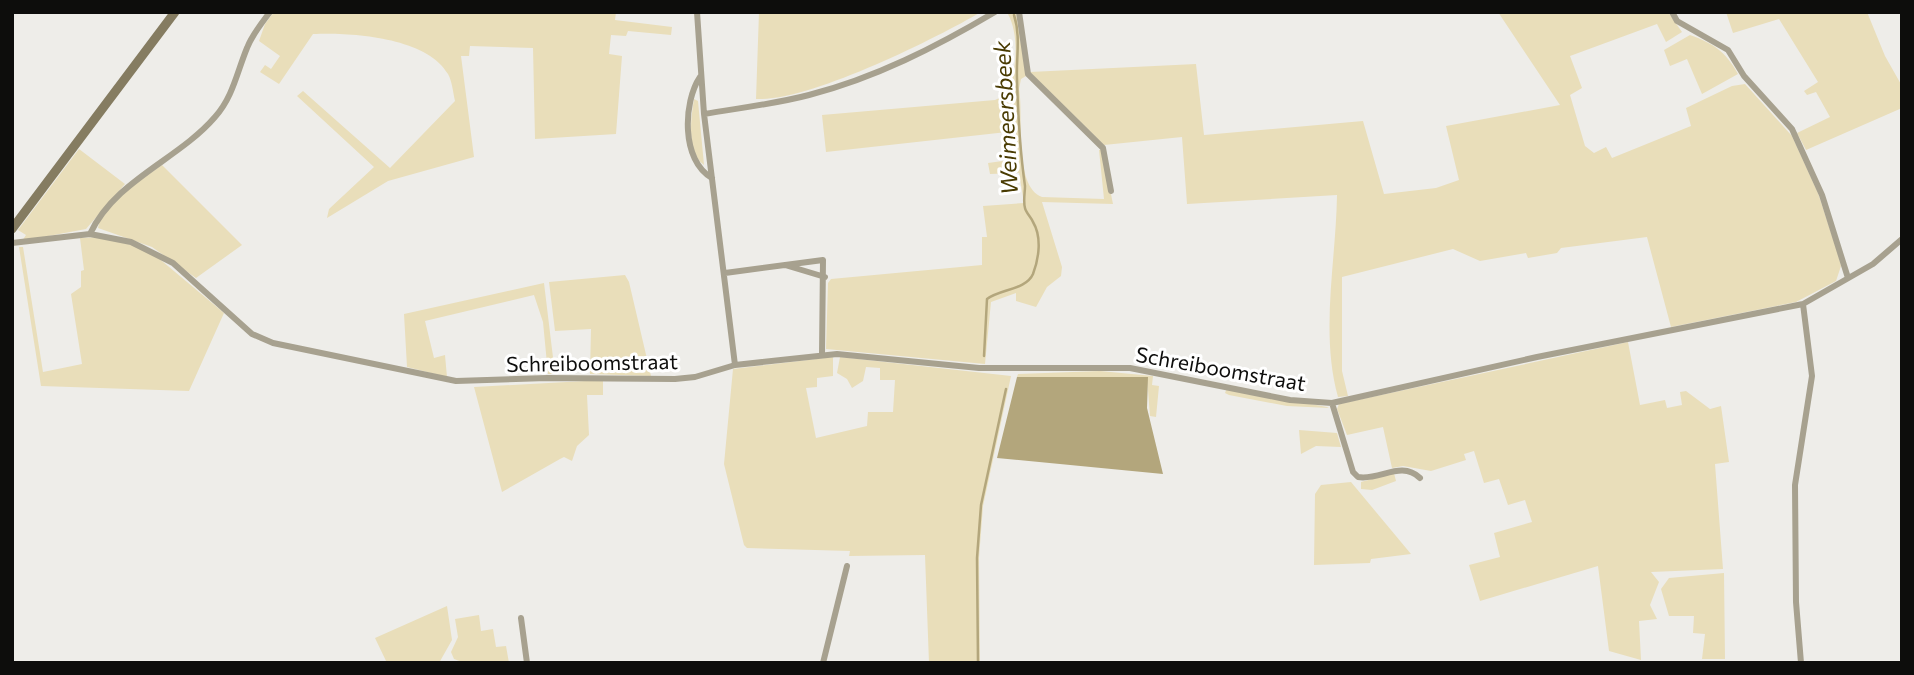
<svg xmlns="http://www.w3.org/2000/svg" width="1914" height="675" font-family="Commissioner,sans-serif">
  <rect width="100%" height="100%" fill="#eeede9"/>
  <!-- green -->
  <path fill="#e9deba" d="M274,12H616L615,20L672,27L671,35L628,31L626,36L611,35L609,54L622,56L616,134L535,139L533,48L470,46L469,56H461L474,157L388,181L327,218L329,209L374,167L297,96L303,91L390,168L455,101C453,92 452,81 448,74C427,37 350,32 313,34L279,84L260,72L265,65L271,69L280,56L259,41L265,24Z
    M759,12H981C935,39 808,102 756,99Z
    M1016,12L1026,76L1021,79L1019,89C1024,115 1013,186 1042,197L1104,199L1099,150H1102L1113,204L1042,202L1062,267L1061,276L1047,287L1036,307L1016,301V293L991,302L985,364L826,349L828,283L831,279L982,265V237H987L983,206L1024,203L1019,173L990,174L988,163L1017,159L1016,131L826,152L822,115L995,100L1008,94C1016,69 1020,37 1008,14Z
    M1498,12H1668L1682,32L1666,42L1657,24L1570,56L1582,88L1570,95L1585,146L1594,153L1606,147L1612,158L1691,126L1686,108L1732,86L1745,84L1792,136L1818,193L1838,254L1841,266L1836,281L1796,302L1671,327L1647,237L1561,248L1557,253L1528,258L1526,253L1480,261L1453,249L1342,277V371L1348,396L1338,397C1320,332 1336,262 1337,195L1187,204L1182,137L1104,145L1030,72L1196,64L1204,135L1363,121L1384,194L1436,188L1459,180L1446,126L1560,105Z
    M1726,12H1867L1885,56L1902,86V108L1806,150L1797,133L1830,117L1816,92L1807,95L1804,91L1818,82L1779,19L1733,33Z
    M1690,35C1713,43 1726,52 1738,74L1702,94L1687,59L1670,66L1664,50Z
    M694,99L698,101L704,165C686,152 691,119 694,99Z
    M79,149L125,184L86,229L22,241L26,235L18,230Z
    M162,165L242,245L196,278L152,247L98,228C103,200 140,181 162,165Z
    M100,237L136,246L156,256L224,313L189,391L41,386L19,247H23L43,372L82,364L71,294L81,287V271L84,270L80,238Z
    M625,275L629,282L651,376L590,374L591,329L555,331L549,282Z
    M544,283L555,374H548L543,322L534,295L425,321L434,358L445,355L447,377L407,367L404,314Z
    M1628,342L1640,405L1665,400L1667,408L1682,405L1680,392L1686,391L1710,409L1721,406L1729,462L1715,464L1723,569L1651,572L1659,582L1650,605L1657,619L1639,621L1641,660L1609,651L1598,566L1480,601L1469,565L1500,557L1494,533L1532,522L1525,500L1508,505L1499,479L1484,483L1474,451L1464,454L1466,460L1431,471L1403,466L1392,468L1383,427L1347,435L1337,409L1339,404Z
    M833,357V376L817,378V387L806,388L816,438L867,426L868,412H893L895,380H880V368L866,367L863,381L852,388L847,379L837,373L840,357L1011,376L983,506L979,558L980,663H929L925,555L849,556L850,551L747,548L744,545L724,464L733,369Z
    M1100,371L1153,376L1152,385L1159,386L1156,417L1150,416L1147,377H1017L1018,374Z
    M603,380V395H587L589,435L577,446L572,461L564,457L560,459L502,492L474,387Z
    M1227,388L1327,407L1329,408L1287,406L1229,395L1225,393Z
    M1299,430L1337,433L1341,447L1316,446L1301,454Z
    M1394,473L1396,481L1372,490L1361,489V482Z
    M1351,482L1411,554L1371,559L1370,563L1314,565L1315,494L1321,485Z
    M1724,573L1725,659H1702L1705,634L1693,633L1694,616H1669L1661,589L1669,578Z
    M447,606L452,640L439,663H387L375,638Z
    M479,615L481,631L493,629L496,647L506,646L509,663H465L454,659L451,652L458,637L455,619Z"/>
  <!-- water -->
  <path fill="#b3a67c" d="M1017,377H1148L1147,408L1163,474L997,458Z"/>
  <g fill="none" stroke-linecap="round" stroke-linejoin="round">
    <!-- stream -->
    <path stroke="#b3a67c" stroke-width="2.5" d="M984,356L987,299C1000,289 1026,290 1033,274C1039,258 1042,237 1033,222C1031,217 1026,213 1025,208C1023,201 1025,193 1025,186C1020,151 1018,115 1017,79C1016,57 1021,37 1014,15
      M978,663L977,558L981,505L1006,389"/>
    <!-- street -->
    <path stroke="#a7a18f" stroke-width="6" d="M697,12L704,114L735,365
      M1019,12L1028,74L1103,148L1111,191
      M1672,12L1677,21L1728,50L1744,76L1792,129L1822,195L1848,278
      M700,77C683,102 681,161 712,178
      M704,114C739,108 775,104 809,95C875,78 936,47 995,12
      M90,234C115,180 178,160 215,117C233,97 237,72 247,48C252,35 261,24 270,12
      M12,243L90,234L131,242L173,263L252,334L273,343L456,381L547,378L675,379L695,377L735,365L837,354L979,368H1130L1290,400L1332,403L1537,357L1803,304L1873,264L1902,239
      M785,265L825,277
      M725,273L823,260L822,354
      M1332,403L1353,472L1358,477C1380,481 1401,460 1420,478
      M521,618L527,663
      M823,663L847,566
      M1801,663L1796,602L1795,485L1812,376L1803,304"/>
    <!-- secondary -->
    <path stroke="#857c61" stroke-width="9" d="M12,229L175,12"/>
  </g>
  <g text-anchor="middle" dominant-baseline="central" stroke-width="6" stroke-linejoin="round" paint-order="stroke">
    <!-- street labels -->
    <g font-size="21" fill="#0d0d0c" stroke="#fff">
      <text transform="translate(592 362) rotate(-1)">Schreiboomstraat</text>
      <text transform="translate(1221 368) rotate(10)">Schreiboomstraat</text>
    </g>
    <!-- water labels -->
    <g font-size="23" font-style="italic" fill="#493b02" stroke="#fff">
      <text transform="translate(1005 118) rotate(-93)">Weimeersbeek</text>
    </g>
  </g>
  <!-- border -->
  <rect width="1914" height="675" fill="none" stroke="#0d0d0c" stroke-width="28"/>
</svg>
